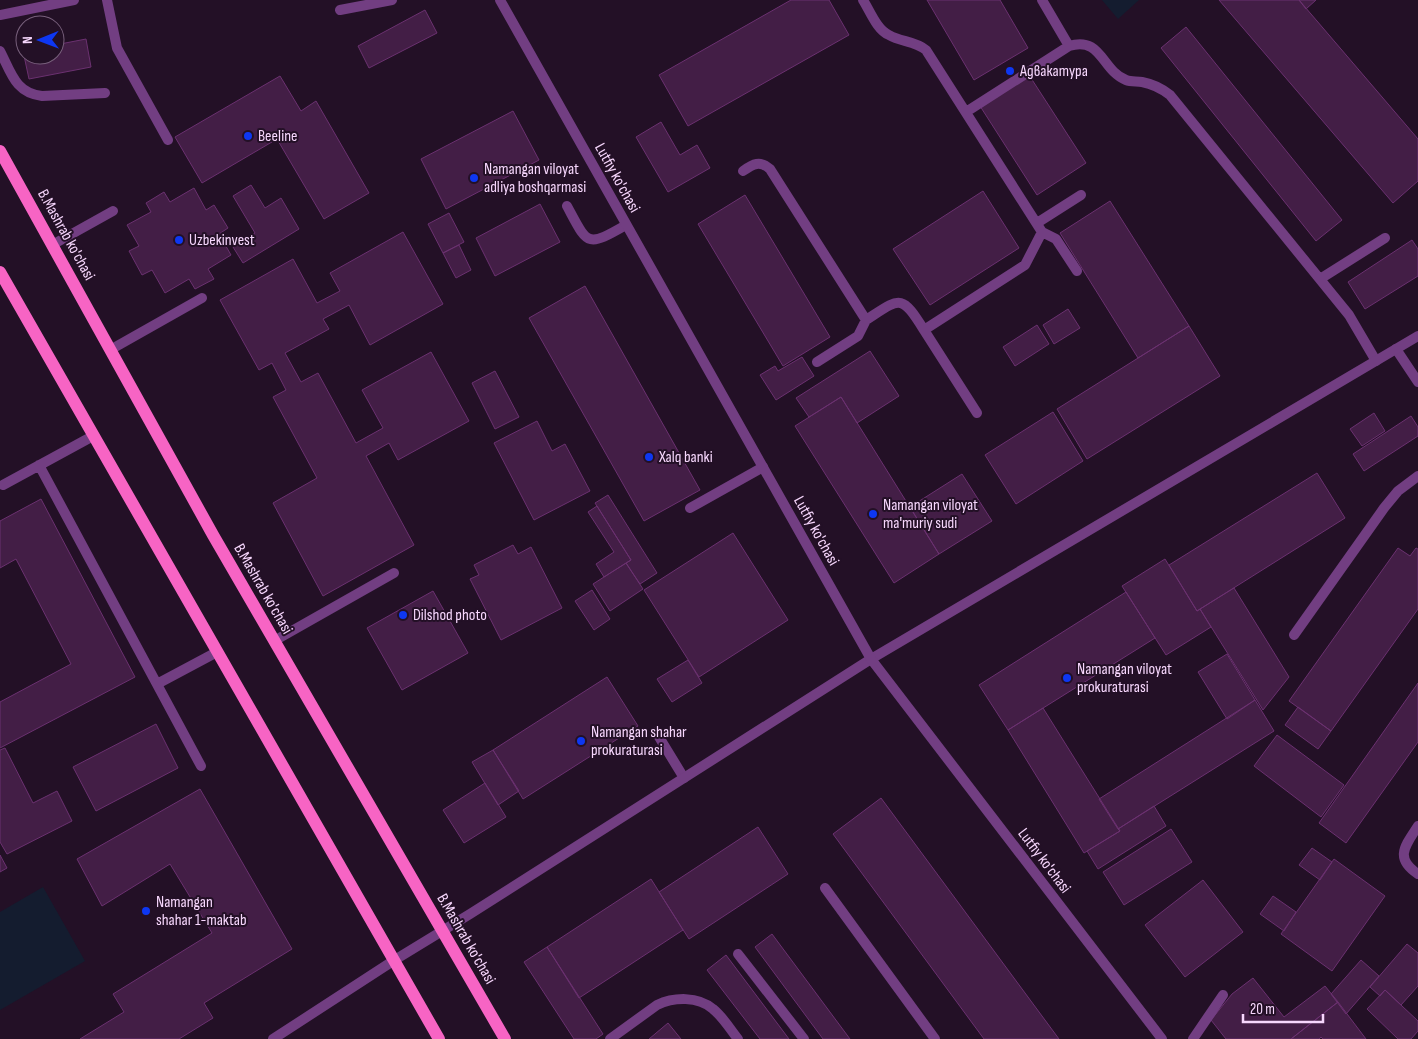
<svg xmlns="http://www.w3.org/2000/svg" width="1418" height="1039" font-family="'Sofia Sans Condensed',sans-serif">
  <rect width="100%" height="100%" fill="#231026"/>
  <!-- green -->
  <path fill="#141c2f" d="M1102,0H1139L1118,19Z
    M43,887L85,961L0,1010V912Z"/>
  <!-- building -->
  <path fill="#431e46" stroke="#6b3170" d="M791,0H829L849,35L688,126L659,75Z
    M927,0H1000L1028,48L974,80Z
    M1219,0H1299L1418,139V181L1393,203Z
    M1299,0H1316L1306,9Z
    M425,10L437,33L369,68L358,46Z
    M1186,27L1342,220L1316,241L1161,48Z
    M86,39L91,67L29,79L23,51H25V55H55V45Z
    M1029,75L1086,163L1037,195L980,106Z
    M280,76L301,111L316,101L369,193L324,219L277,139L202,183L175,137Z
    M513,111L539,160L446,209L421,159Z
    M661,122L680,155L697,145L710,168L668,192L636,137Z
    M251,185L265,208L281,198L299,229L243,263L233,247L255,233L233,196Z
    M194,188L206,210L214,205L228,228L219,234L231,255L208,269L214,279L195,289L189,279L165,293L152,270L142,275L129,251L139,246L127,225L151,212L146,203L164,192L170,202Z
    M983,191L1019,248L930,305L893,249Z
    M745,195L830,337L783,366L698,224Z
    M1110,201L1189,326L1138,358L1060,233Z
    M540,204L560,242L495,276L476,238Z
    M449,213L464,242L443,253L428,224Z
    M403,232L443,304L370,345L349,305L323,319L329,329L285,353L301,382L318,373L356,443L383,428L362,390L431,352L469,421L398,460L389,443L366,456L414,545L323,596L273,503L317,478L273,397L286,390L272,363L259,370L220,300L293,259L317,303L340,291L330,273Z
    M1412,240L1418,249V276L1365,309L1348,282Z
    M459,245L471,270L456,278L443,253Z
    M585,286L700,490L644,521L529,318Z
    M1068,309L1080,328L1054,344L1043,325Z
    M1037,325L1049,344L1015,366L1003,347Z
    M1189,326L1220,376L1087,459L1057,409Z
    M870,351L899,396L857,423L841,397L809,417L796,398Z
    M802,357L814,376L776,400L760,375L775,366L778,371Z
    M495,371L519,417L495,429L472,383Z
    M841,397L939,554L894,583L795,426Z
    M1053,412L1083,461L1016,504L985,455Z
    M1374,413L1385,431L1362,446L1350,429Z
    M1411,416L1418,427V436L1364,471L1353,454Z
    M537,421L552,451L565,444L590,491L534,520L494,443Z
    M1317,473L1345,518L1197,611L1169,565Z
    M962,474L992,521L939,554L910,507Z
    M608,495L657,573L640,584L626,563L631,560L595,503Z
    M41,499L135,677L0,748V702L71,664L16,559L0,568V521Z
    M597,506L631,560L604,577L596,564L614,552L588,512Z
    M733,533L788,620L699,677L644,590Z
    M513,545L518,554L531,547L562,608L501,640L470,579L479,575L474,565Z
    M1398,548L1410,556L1416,548L1418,549V609L1331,731L1289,701Z
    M1165,559L1197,611L1200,609L1211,627L1166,655L1122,586Z
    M626,563L643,589L610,611L593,584Z
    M1234,588L1289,677L1263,710L1200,609Z
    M592,590L610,619L594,630L575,601Z
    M433,591L468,653L402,690L367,628Z
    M1126,592L1155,638L1008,730L979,685Z
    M1227,654L1255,700L1227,719L1198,672Z
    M688,660L702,683L672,702L657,679Z
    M607,677L638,726L523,799L493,750Z
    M1418,683V742L1346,843L1319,823Z
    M1255,700L1274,731L1118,829L1099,799Z
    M1298,707L1331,731L1318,749L1285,725Z
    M1043,708L1120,831L1084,853L1008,730Z
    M156,724L178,768L96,811L73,767Z
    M1277,735L1344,785L1321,817L1254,766Z
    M5,748L33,803L57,791L72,821L7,854L0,842V750Z
    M493,750L519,791L498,805L472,762Z
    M485,783L506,817L464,843L443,810Z
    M200,789L292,949L204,1003L213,1018L179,1039H80L124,1012L113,994L212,933L170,864L102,906L77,859Z
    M881,798L1059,1039H984L833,834Z
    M1154,806L1166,826L1098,869L1087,851L1120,831L1118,829Z
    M758,827L788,874L689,939L659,892Z
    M1171,829L1192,862L1124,905L1103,872Z
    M1312,848L1332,862L1320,880L1299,865Z
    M0,855L7,868L0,872Z
    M1334,859L1385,896L1332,971L1281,934Z
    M651,879L683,930L579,998L547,947Z
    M1203,880L1243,932L1185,977L1145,925Z
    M1273,896L1296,912L1284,931L1260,914Z
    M772,934L850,1039H823L755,947Z
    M1407,944L1418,953V986L1401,1005L1385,990L1380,996L1370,987Z
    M547,947L603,1034L596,1039H574L524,962Z
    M726,955L789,1039H760L707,970Z
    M1361,960L1379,976L1346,1014L1331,994Z
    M1253,978L1284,1017L1325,986L1338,1002L1291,1039H1226L1211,1020L1232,994Z
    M1385,990L1418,1021V1031L1411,1039H1398L1367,1009Z
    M1338,1002L1366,1039H1323L1321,1037L1319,1039H1291Z
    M668,1023L681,1039H649Z"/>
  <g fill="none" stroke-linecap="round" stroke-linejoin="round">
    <!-- service -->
    <path stroke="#723e82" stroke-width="10" d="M107,0L117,48L168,140
      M1042,0L1069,46
      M340,10L392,0
      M0,15L74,0
      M0,51C11,72 15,93 42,96L105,93
      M966,112L1069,46C1102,36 1101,70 1126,80C1131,82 1137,81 1142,82C1153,84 1161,88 1170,95L1349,315L1376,361
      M743,171C753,164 760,160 770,169L866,320C900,298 901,293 924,330L1025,265L1042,232L926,50C915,41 901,42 889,35C877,30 870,11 863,0
      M567,206C588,245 586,248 626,225
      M1037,223L1081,195
      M1042,232L1056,239L1077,271
      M52,245L113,211
      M1320,279L1385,238
      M924,330L977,413
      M1396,349L1418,382
      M110,350L202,298
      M817,362L858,336L866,320
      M39,465L201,766
      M3,485L93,436
      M690,508L763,467
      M1294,635L1384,508L1398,491L1418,476
      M274,641L394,573
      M157,684L217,652
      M656,732L684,778
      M1418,826C1405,846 1394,858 1418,874
      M825,888L935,1039
      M738,954L804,1039
      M610,1039L657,1005C674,997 698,996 713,1009C723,1017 730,1029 738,1039
      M1193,1039L1223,995"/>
    <!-- minor -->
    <path stroke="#723e82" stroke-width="10" d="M273,1039L393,961L470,914L871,659L1418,336"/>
    <!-- tertiary -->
    <path stroke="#723e82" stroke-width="10" d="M500,0L871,659L1162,1039"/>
    <!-- primary -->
    <path stroke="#f764c4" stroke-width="12" d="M0,151L213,535L505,1039
      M0,272L439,1039"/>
  </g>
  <!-- markers -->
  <g fill="#0e37f2" stroke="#231026" stroke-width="2">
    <circle cx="1010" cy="71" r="5"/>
    <circle cx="248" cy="136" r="5"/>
    <circle cx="474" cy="178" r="5"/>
    <circle cx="179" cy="240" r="5"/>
    <circle cx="649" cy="457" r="5"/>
    <circle cx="873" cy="514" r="5"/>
    <circle cx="403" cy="615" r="5"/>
    <circle cx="1067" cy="678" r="5"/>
    <circle cx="581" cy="741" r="5"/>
    <circle cx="146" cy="911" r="5"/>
  </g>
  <g text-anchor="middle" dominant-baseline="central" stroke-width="4" stroke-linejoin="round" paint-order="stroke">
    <!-- poi labels -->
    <g font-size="16" fill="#f7d7fd" stroke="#231026" text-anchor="start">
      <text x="1020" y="71">Адвакатура</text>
      <text x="258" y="136">Beeline</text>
      <text x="484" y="169">Namangan viloyat<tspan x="484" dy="18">adliya boshqarmasi</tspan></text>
      <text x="189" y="240">Uzbekinvest</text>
      <text x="659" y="457">Xalq banki</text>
      <text x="883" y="505">Namangan viloyat<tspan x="883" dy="18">ma'muriy sudi</tspan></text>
      <text x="413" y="615">Dilshod photo</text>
      <text x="1077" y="669">Namangan viloyat<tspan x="1077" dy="18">prokuraturasi</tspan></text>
      <text x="591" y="732">Namangan shahar<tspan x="591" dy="18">prokuraturasi</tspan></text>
      <text x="156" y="902">Namangan<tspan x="156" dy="18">shahar 1-maktab</tspan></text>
    </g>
    <!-- street labels -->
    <g font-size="16" fill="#f7d7fd" stroke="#231026">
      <text transform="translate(617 178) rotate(61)">Lutfiy ko'chasi</text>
      <text transform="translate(66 235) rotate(61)">B.Mashrab ko'chasi</text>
      <text transform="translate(816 531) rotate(61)">Lutfiy ko'chasi</text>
      <text transform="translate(263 589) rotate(60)">B.Mashrab ko'chasi</text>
      <text transform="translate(1044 861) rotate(53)">Lutfiy ko'chasi</text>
      <text transform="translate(466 939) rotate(60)">B.Mashrab ko'chasi</text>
    </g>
  </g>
  <!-- north arrow -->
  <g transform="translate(40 40) rotate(269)"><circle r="24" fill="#231026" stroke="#78607c"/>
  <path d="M0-4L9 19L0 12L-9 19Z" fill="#0e37f2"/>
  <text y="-8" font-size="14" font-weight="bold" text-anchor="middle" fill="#f7d7fd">N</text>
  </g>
  <!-- scale -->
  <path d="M1243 1014v8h80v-8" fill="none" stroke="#f7d7fd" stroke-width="2.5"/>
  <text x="1250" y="1014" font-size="15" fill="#f7d7fd" stroke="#231026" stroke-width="4" paint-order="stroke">20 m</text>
</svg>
